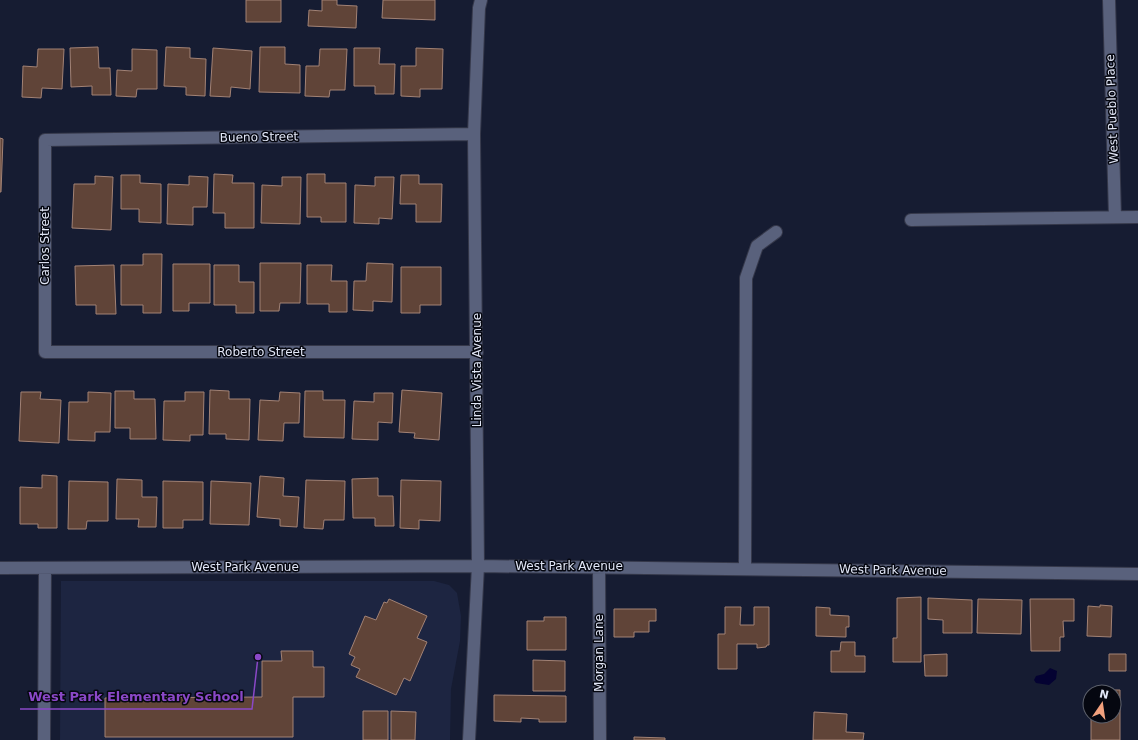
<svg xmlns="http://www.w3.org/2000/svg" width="1138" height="740" font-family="'DejaVu Sans',sans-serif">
  <rect width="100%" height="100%" fill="#161c32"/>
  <!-- built -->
  <path fill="#1d2541" d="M61,581H434L449,585L457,593L461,616L460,641L451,689L450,740H60Z"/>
  <!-- water -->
  <path fill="#040232" d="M1050,668L1057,671L1056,679L1049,685L1036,683L1034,680L1036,676L1044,674Z"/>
  <!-- building -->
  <path fill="#604438" stroke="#a28275" d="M246,0H281V22H246Z
    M322,0H337V5L357,6L356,28L308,26L309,10L322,11Z
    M383,0H435V20L382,18Z
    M98,47L99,68H110L111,95H92V86L71,87L70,48Z
    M166,47L190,48V58L206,59L205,96L186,95V87L164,86Z
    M260,47H285V64L300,65V93L259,92Z
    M213,48L252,51L250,89L231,87L230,97L210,96Z
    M354,48H380L379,64H395L394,94H375V86H354Z
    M416,48L443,49L442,89H420V97L401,96V66H416Z
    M38,49H64L62,89L42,88L41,98L22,97L23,66L37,67Z
    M132,49L157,50V89H137L136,97L116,96L117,70L132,71Z
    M320,49H347L345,90H330L329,97L305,96L306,66H319Z
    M0,138L3,139L1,192H0Z
    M214,174L233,175L232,183H254V228H225V213H213Z
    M307,174H325V183H346V222H321V217H307Z
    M121,175H140V183L161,184V223L139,222V209H121Z
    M401,175H419V184H442L441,222H416V204H400Z
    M95,176L113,177L111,230L72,228L74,184H95Z
    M189,176L208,177L207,207H193V225L167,224L168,184L189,185Z
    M282,177H301L300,224L261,223L262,185L282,186Z
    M375,177H394L392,219L379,218V224L354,223L355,185L375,186Z
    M143,254H162L161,313H143V305H121V265H143Z
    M260,263H301L300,303H280L279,311H260Z
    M367,263L393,264L392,302L373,301V311L353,310L354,281H366Z
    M173,264H210V303H189V311H173Z
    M114,265L116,314H96V305H76L75,266Z
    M214,265H239V282H254V313H236V305H214Z
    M307,265H332L331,281H347V312H329V304H307Z
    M401,267H441V305H420V313H401Z
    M210,390L229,391V399H250L249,440L226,439V434H209Z
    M402,390L442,393L439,440L414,438L415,433L399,432Z
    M115,391H134V399H155L156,439H130V428H115Z
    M305,391H323V400H345L344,438L304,437Z
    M21,392H41L40,399L61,400L59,443L19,441Z
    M88,392L111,393L110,432H95V441L68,440L69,402H88Z
    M185,392H204L203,435H190V441L163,440L164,401H185Z
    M280,392L300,393L299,423H284L283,441L258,440L260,400L279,401Z
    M374,393H393L392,423L378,422V440L352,439L354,401L374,402Z
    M42,475L57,476V528H38V524H20V487L42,488Z
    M260,476L284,478L283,496L299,497L297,527L280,526V519L257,517Z
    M378,478V496H393L394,526H375V518H353L352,479Z
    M117,479L142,480V497H157L156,527H138L139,519H116Z
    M306,480L345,481L344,520H324L323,529L304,528Z
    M401,480L441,481L440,521L419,520V529L400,528Z
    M69,481L108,482V521H87L86,529H68Z
    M163,481L203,482V520H183V528H163Z
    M211,481L251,483L249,525L210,524Z
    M921,597V662H893V638H897V598Z
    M928,598L972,600V633H943V620L928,619Z
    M389,599L427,616L417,638L427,642L410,681L404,678L396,695L356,677L360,669L351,665L355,657L349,654L365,616L376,620L384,602L387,603Z
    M978,599L1022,600L1021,634L977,633Z
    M1030,599H1074V621H1063L1064,637H1060V651H1031Z
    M1100,605L1112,606L1111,637L1087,636L1088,606L1100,607Z
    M725,607H741L740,625H754V607H769V645H767L766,647L757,648V644H737V669H718V634H725Z
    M816,607L830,608V615L849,616V627H846V637L816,636Z
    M614,609H656V621H649V632H634V637H614Z
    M544,617H566V650H527V621H544Z
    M841,642H855V656H865V672H831V651H840Z
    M281,651H313V667H324V697H293V737H105V698L262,697V661H282Z
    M947,654V676H925L924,655Z
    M1109,654H1126V671H1109Z
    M533,660L565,661V691H533Z
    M1090,690H1120V740H1091V716H1114V692H1090Z
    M494,695L566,696V722H539V719L521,718V722L494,721Z
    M363,711H388V740H363Z
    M391,711L416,712L415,740H391Z
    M814,712L847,714L846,732L864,733L863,740H813Z
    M634,737L665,738V740H634Z"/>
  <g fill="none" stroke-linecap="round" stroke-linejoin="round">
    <!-- minor casing -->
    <g stroke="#35384a" stroke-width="14">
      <path id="minor" d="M1109,0L1115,217
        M474,134L45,140V352H477
        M911,220L1138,217
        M599,567L600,740
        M0,568L478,566L1138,574
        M745,568L746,278L757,246L776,232
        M44,740L45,568
        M469,740L478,566L474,134L479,8L481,0"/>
    </g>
    <!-- minor -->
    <use href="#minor" stroke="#59617c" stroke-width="12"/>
  </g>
  <g text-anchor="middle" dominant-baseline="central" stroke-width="3" stroke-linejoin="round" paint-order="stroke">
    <!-- street labels -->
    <g font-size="12" fill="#e2e7f7" stroke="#050710">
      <text transform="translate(1112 109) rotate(-92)">West Pueblo Place</text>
      <text transform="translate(259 137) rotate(-1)">Bueno Street</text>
      <text transform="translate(45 246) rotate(-90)">Carlos Street</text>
      <text x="261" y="352">Roberto Street</text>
      <text transform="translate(477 370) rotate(-90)">Linda Vista Avenue</text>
      <text x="569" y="566">West Park Avenue</text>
      <text x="245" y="567">West Park Avenue</text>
      <text transform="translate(893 570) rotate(1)">West Park Avenue</text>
      <text transform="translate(599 653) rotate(-90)">Morgan Lane</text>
    </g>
  </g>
  <!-- callouts -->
  <path fill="none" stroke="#8a48c7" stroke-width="1.5" d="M258 657L252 709H20"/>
  <circle fill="#8a48c7" stroke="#050710" stroke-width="1.5" cx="258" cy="657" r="4"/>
  <g font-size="13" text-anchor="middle" font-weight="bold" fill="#8a48c7" stroke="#050710" stroke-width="3" stroke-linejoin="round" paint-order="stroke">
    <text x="136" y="701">West Park Elementary School</text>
  </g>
  <!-- north arrow -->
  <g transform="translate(1102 704) rotate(13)"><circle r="19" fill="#050710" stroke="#5d616c"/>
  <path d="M0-3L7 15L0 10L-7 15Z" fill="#f2a17e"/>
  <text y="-6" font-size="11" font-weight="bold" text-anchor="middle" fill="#e2e7f7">N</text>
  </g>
</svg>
